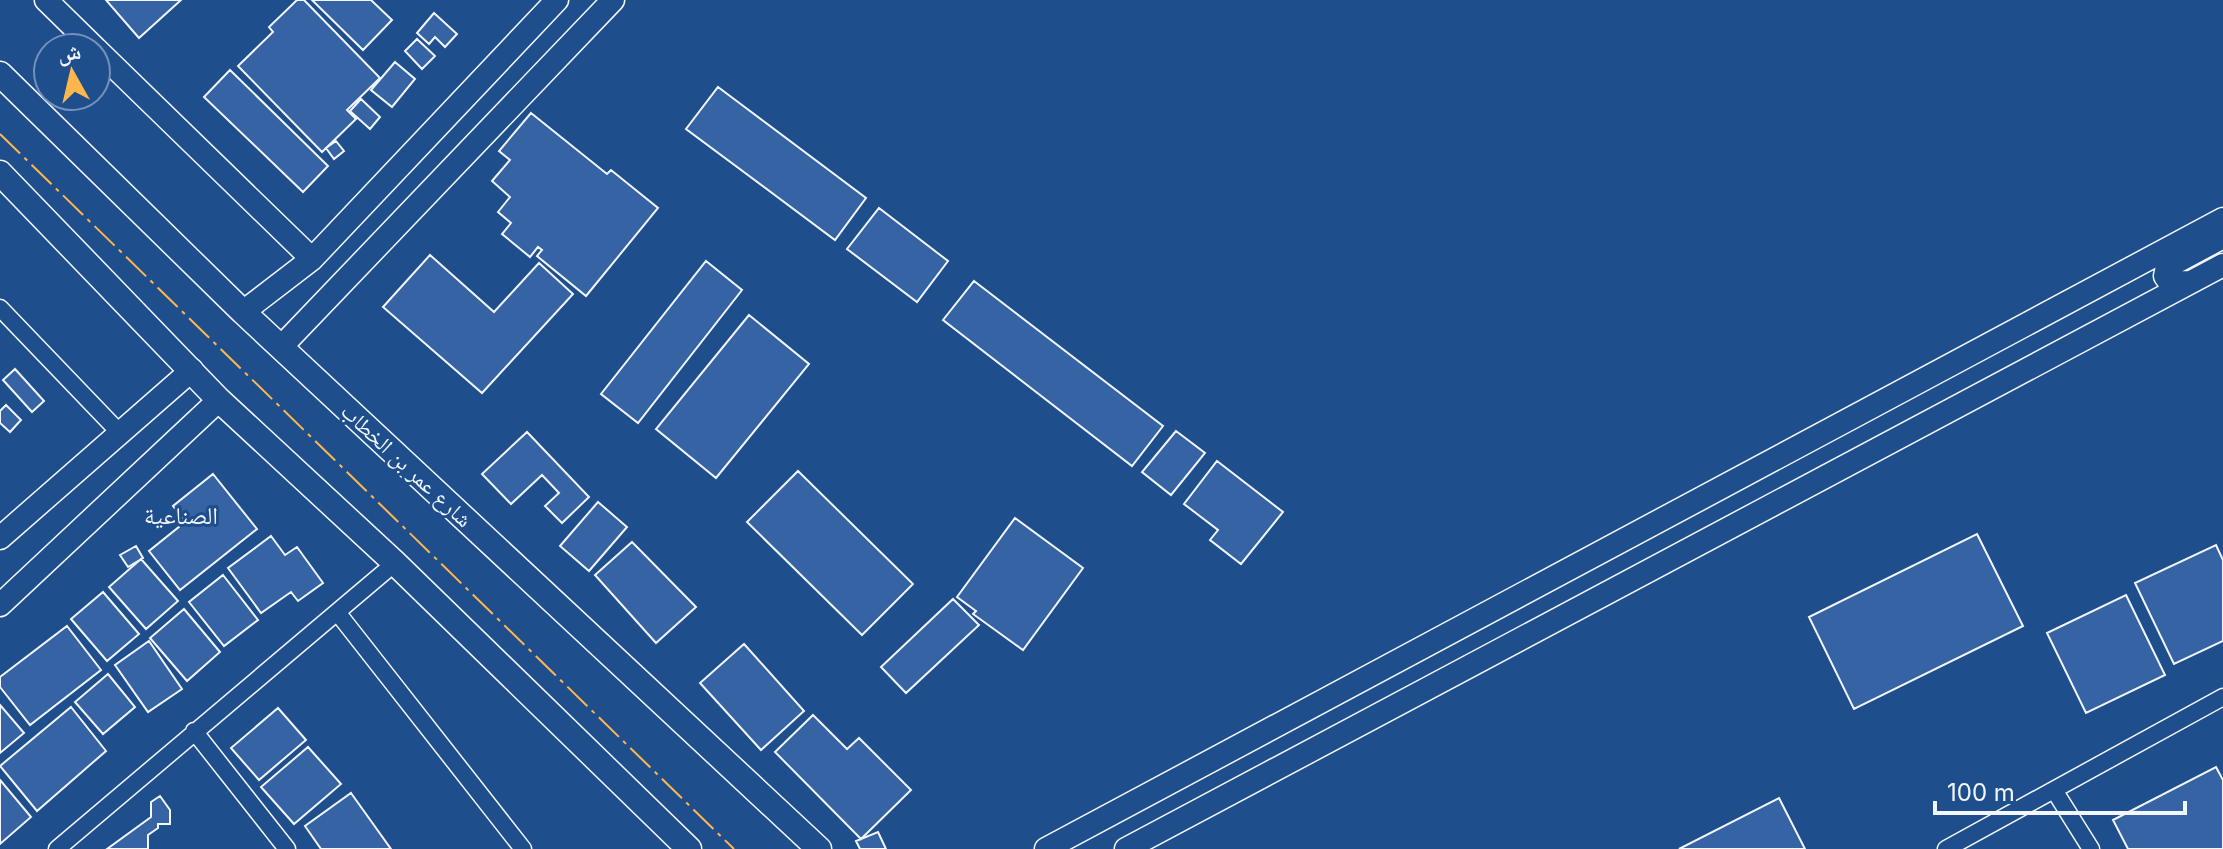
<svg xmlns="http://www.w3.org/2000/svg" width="2223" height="849" font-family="Inter,'Noto Naskh Arabic',sans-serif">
  <rect width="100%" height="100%" fill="#1f4e8c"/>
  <!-- building -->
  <path fill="#3563a3" stroke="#f2f6ff" stroke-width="2" d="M106,0H181L139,38Z
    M297,0H304L380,78L347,110L356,119L322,152L238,66L273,32L269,27Z
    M312,0H371L392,20L363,50Z
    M434,13L457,34L445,47L435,37L429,44L417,33Z
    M417,39L435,56L422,69L405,51Z
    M395,62L415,79L392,107L371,90Z
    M230,70L328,166L303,192L204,97Z
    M718,87L866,198L835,240L686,129Z
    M361,99L380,117L370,129L350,111Z
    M531,113L607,174L611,170L658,208L586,296L537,256L542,250L538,247L530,257L502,234L511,223L498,212L510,197L492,181L510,160L499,151Z
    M336,141L344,151L334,159L326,148Z
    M879,208L948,261L917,302L847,249Z
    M430,255L494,312L539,263L573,294L482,393L383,307Z
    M706,261L742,290L638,423L601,394Z
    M974,281L1163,426L1132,466L943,320Z
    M749,315L809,364L716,478L656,429Z
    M15,369L44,401L32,412L3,380Z
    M6,405L21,420L10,432L0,423V411Z
    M1176,431L1205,453L1171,495L1142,472Z
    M527,432L589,497L562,523L545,506L559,493L542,475L511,504L482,474Z
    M1217,461L1283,512L1241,564L1210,540L1218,530L1184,504Z
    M798,471L913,584L862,635L747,522Z
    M213,474L257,529L180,590L149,551L185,522L173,506Z
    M598,502L627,527L589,571L560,546Z
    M1015,518L1083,568L1023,650L973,614L976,611L957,597Z
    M1977,534L2023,626L1854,709L1809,617Z
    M271,536L285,555L297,547L323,583L298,601L291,592L261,613L228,568Z
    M632,542L696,607L656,643L595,575Z
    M2216,545L2223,560V641L2174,664L2135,583Z
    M136,546L143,558L128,567L120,555Z
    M141,559L178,601L146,629L109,587Z
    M223,575L258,620L224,646L189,602Z
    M103,592L139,634L107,661L71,619Z
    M2126,595L2165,675L2086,713L2047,633Z
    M953,599L979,625L906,693L881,667Z
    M184,609L220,652L187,681L150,638Z
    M67,626L101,670L30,725L0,687V677Z
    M149,641L182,689L148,712L115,665Z
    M744,644L804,711L761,750L700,683Z
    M108,674L135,707L103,734L75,702Z
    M0,705L24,733L0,753Z
    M71,707L106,751L37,811L0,766Z
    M278,708L306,740L259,780L231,748Z
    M813,715L847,749L859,738L911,790L861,839L775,752Z
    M308,747L341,784L294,824L261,787Z
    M2216,767L2223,780V849H2128L2113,820Z
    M0,780L31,817L0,844Z
    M351,793L391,849H321L305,826Z
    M160,796L170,810V824H158V828L148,835V849H107L151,817V802Z
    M1779,798L1805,849H1679Z
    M878,832L886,849H860L856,841Z"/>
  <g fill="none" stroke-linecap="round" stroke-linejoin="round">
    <!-- street casing -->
    <g stroke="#f2f6ff" stroke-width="19">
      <path id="street" d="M0,308L118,431
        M337,612L523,849
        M194,731L287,849
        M2054,790L2091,849
        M57,849L395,563
        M1946,849L2223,697"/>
    </g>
    <!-- secondary casing -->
    <g stroke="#f2f6ff" stroke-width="25">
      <path id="secondary" d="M46,0L95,48
        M96,49L312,259
        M2190,282L2170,283L2165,276L2167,267L2223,237
        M243,312L312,259L557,0
        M281,347L613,0
        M0,538L192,370
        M0,605L219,400
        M1046,849L2223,219
        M1126,849L2223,265"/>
    </g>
    <!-- primary casing -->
    <g stroke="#f2f6ff" stroke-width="27">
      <path id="primary" d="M0,74L243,312L819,849
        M0,173L219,400L395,563L689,849"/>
    </g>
    <!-- street -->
    <use href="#street" stroke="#1f4e8c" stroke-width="16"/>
    <!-- secondary -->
    <use href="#secondary" stroke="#1f4e8c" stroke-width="22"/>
    <!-- primary -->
    <use href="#primary" stroke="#1f4e8c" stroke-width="24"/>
    <!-- power -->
    <path stroke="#ffb74d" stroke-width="2" stroke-dasharray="28 6 4 6" stroke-linecap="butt" d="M0,134L734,849"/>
  </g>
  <g text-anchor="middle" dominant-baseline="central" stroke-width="6" stroke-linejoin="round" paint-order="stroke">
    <!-- street labels -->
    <g font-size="22" fill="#f2f6ff" stroke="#1f4e8c">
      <text transform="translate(407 465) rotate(43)">شارع عمر بن الخطاب</text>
    </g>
    <!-- neighbourhood labels -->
    <g font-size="24" fill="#f2f6ff" stroke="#1f4e8c">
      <text x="181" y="515">الصناعية</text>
    </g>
  </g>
  <!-- north arrow -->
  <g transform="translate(72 72) rotate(352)"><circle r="38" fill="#1f4e8c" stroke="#7391ba" stroke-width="2"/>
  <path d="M0-6L14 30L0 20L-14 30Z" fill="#ffb74d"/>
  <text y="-12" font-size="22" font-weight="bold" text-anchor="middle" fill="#f2f6ff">ش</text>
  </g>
  <!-- scale -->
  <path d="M1935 801v12h250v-12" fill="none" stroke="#f2f6ff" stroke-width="4"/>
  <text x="1947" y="801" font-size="24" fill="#f2f6ff" stroke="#1f4e8c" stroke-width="6" paint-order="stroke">100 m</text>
</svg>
